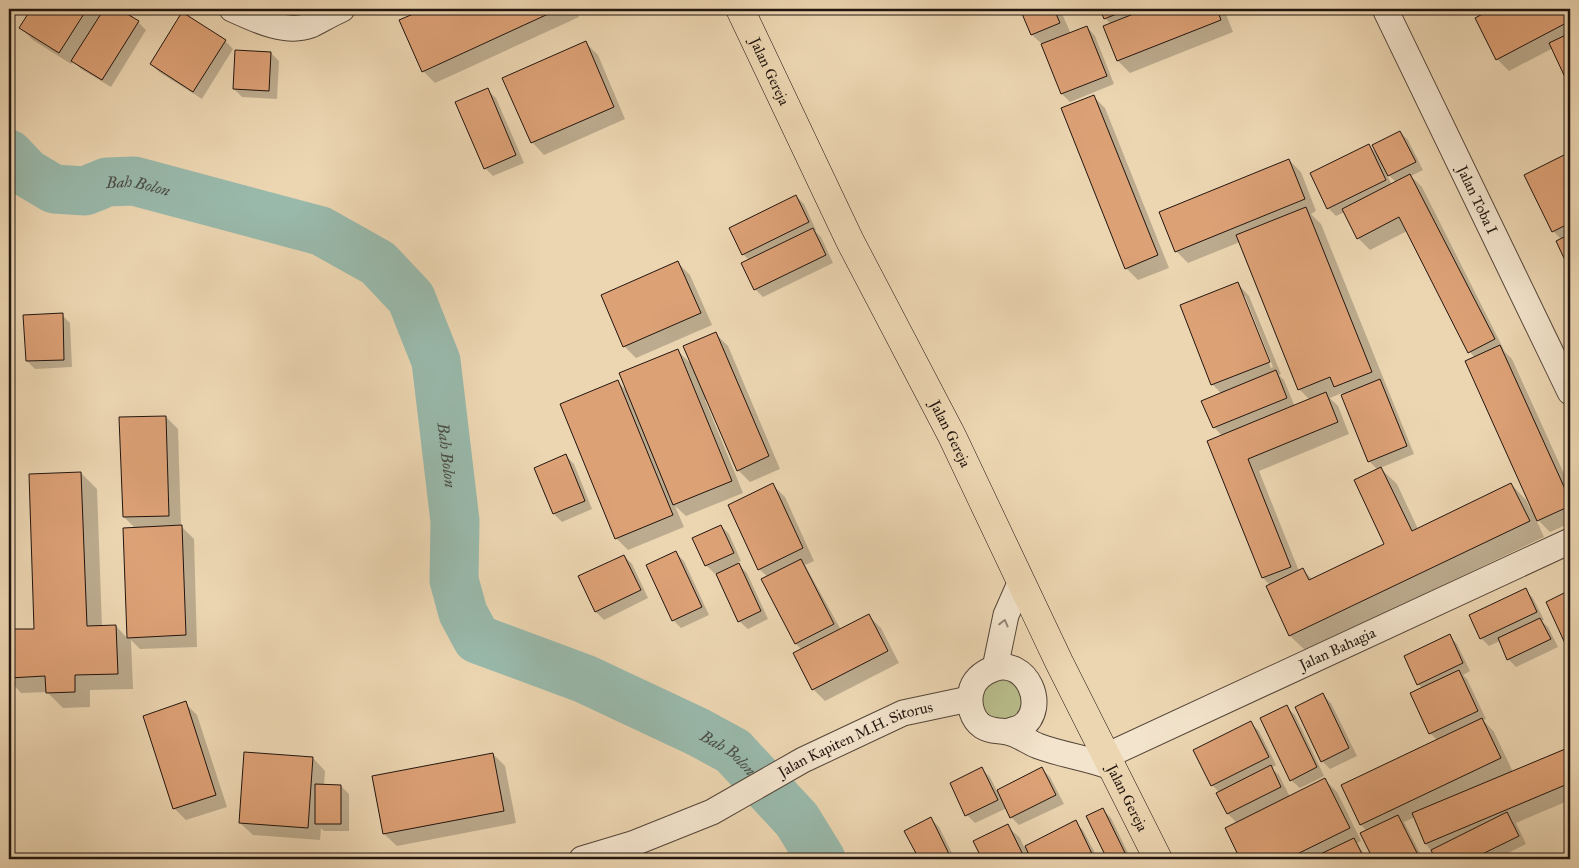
<svg xmlns="http://www.w3.org/2000/svg" width="1579" height="868" font-family="'IM FELL Great Primer',serif">
  <rect width="100%" height="100%" fill="#ecd6b2"/>
  <filter id="stains"><feTurbulence type="fractalNoise" baseFrequency=".004" numOctaves="4"/><feColorMatrix values="0 0 0 0 .2 0 0 0 0 .09 0 0 0 0 .02 0 0 0 .5 -.17"/></filter>
  <radialGradient id="worn" r=".72"><stop offset=".6" stop-color="#630" stop-opacity="0"/><stop offset="1" stop-color="#630" stop-opacity=".3"/></radialGradient>
  <!-- green -->
  <path fill="#b9bd8b" stroke="#6d694d" d="M991,671L1026,683L1023,721L985,725L972,690Z"/>
  <!-- shadow -->
  <path fill="#0003" fill-rule="evenodd" d="M20,9H116L138,22L146,30L111,87L81,69L73,61L71,64L33,40L21,28L28,15Z
    M268,9H300L282,24Z
    M428,9H575L579,17L435,83L423,71L401,21Z
    M1022,9H1060L1071,34L1087,27L1095,36L1114,84L1070,102L1062,94L1043,45L1032,35Z
    M1102,9H1144L1145,11L1150,9H1224L1233,32L1130,73L1118,61L1105,27L1111,24L1105,18Z
    M1494,9H1570V85L1553,48L1509,71L1497,59L1476,18Z
    M225,41L233,49L202,99L159,72L151,64Z
    M586,43L598,55L625,119L544,155L532,142Z
    M271,53L279,61L277,99L242,97L234,89Z
    M487,90L496,98L524,163L493,176L485,168Z
    M1093,96L1105,108L1169,268L1138,280L1126,268Z
    M1400,132L1408,140L1423,170L1411,176L1422,187L1505,352L1512,359L1570,487V523L1550,532L1535,517L1544,537L1306,651L1290,636L1267,587L1270,585L1263,578L1208,442L1222,436L1214,427L1222,394L1212,384L1237,283L1249,296L1281,374L1279,375L1284,380L1295,407L1310,400L1299,389L1240,242L1188,263L1176,251L1289,160L1301,172L1316,211L1311,214L1321,224L1414,454L1380,468L1397,484L1418,529L1511,484L1526,500L1530,508L1532,507L1475,358L1470,352L1407,231L1370,250L1358,238L1345,212L1336,216L1328,208L1368,145L1378,155ZM1386,173L1396,182L1392,185ZM1242,296H1245L1273,367L1271,368ZM1342,393L1369,461L1378,470L1386,545L1313,580L1303,570L1299,571L1259,471L1349,434L1338,406L1330,398Z
    M1570,153V268L1558,242L1562,240L1553,231L1526,176Z
    M796,196L804,204L816,230L815,231L821,237L833,263L763,297L755,289L749,260L743,254Z
    M678,263L690,275L712,325L636,358L624,346Z
    M62,315L70,323L72,367L35,369L27,361Z
    M716,334L728,346L780,469L750,482L738,470L707,399L705,400L743,493L686,516L675,506L684,527L628,550L616,538L617,381L628,392L677,350L692,365Z
    M166,417L178,429L181,526L194,539L197,647L140,649L131,640L133,689L90,690V707L63,708L47,692L21,693L9,680V631L36,630L81,473L97,489L102,627L116,626L128,639L124,529H136L124,517Z
    M566,456L574,464L592,509L562,522L554,514L536,468Z
    M773,485L785,497L814,561L805,565L841,630L869,616L881,628L899,663L825,701L813,689L802,650L796,644L768,577L759,569Z
    M721,526L729,534L741,561L737,563L747,573L768,619L748,629L739,621L717,573L715,574L706,565L694,539Z
    M676,553L684,561L709,615L681,628L673,620Z
    M624,556L632,564L648,598L604,620L596,612Z
    M1525,590L1533,598L1544,620L1542,621L1548,627L1558,647L1516,667L1508,659L1500,641L1489,646L1481,638Z
    M1570,592V651L1547,602Z
    M1449,636L1457,644L1470,671L1463,675L1467,679L1486,719L1483,720L1494,732L1513,772L1570,749V800L1516,823L1526,844L1496,859H1437L1426,844L1415,817L1404,822L1423,859H1374L1362,834L1367,831L1361,825L1343,786L1438,741L1430,733L1422,688L1418,684Z
    M1322,694L1331,703L1357,756L1330,769L1322,761Z
    M185,703L197,715L227,807L186,820L174,808Z
    M1286,707L1295,715L1324,776L1300,788L1291,780Z
    M1251,723L1259,731L1276,765L1271,768L1279,775L1290,797L1325,780L1337,792L1361,841L1357,843L1367,859H1241L1227,828L1237,823L1228,814L1219,792L1212,785Z
    M493,754L505,766L516,823L397,846L384,834L374,777Z
    M313,758L325,771L324,786H341L349,794V831H324L321,828L320,840L253,835L240,823Z
    M982,769L990,777L997,791L1042,769L1050,777L1064,804L1019,825L1011,817L1007,808L975,823L967,815L951,784Z
    M1103,810L1111,818L1131,859H1108L1087,817Z
    M931,819L939,827L955,859H920L906,831Z
    M1075,822L1083,830L1098,859H984L975,842L1007,826L1020,838L1024,847Z"/>
  <g fill="none" stroke-linecap="round" stroke-linejoin="round">
    <!-- river -->
    <path stroke="#99b9ab" stroke-width="49" id="s1" d="M9,154L27,173L54,189L85,191L107,182L134,181L321,231L378,263L411,298L436,361L455,521L454,580L463,613L477,639L585,679L698,732L733,751L797,820L821,859"/>
  </g>
  <!-- building -->
  <path fill="#dda176" stroke="#21150f" d="M31,9H87L59,53L19,28Z
    M104,9H119L139,21L102,80L71,61Z
    M267,9H282L273,17Z
    M425,9H559L422,72L399,20Z
    M1020,9H1054L1060,23L1031,35Z
    M1100,9H1129L1104,19Z
    M1146,9H1217L1221,20L1117,61L1103,26Z
    M1492,9H1570V21L1496,60L1475,18Z
    M182,12L226,40L193,92L150,64Z
    M1087,26L1107,76L1061,94L1041,44Z
    M1570,33V88L1549,43Z
    M586,41L614,107L531,143L502,78Z
    M235,50L271,52L269,91L233,89Z
    M488,88L516,155L484,169L455,102Z
    M1094,95L1158,255L1125,269L1061,108Z
    M1400,131L1416,162L1388,176L1372,145Z
    M1369,144L1386,180L1327,209L1310,173Z
    M1570,152V223L1552,232L1524,175Z
    M1289,159L1305,199L1175,252L1159,212Z
    M1410,174L1495,339L1468,353L1399,217L1357,239L1342,209Z
    M796,195L809,222L742,255L729,228Z
    M1306,207L1372,372L1334,387L1330,377L1298,390L1236,235Z
    M813,228L826,255L754,290L741,263Z
    M1570,234V271L1556,241Z
    M678,261L701,313L623,347L601,295Z
    M1238,282L1270,362L1211,385L1180,305Z
    M63,313L64,360L26,361L23,315Z
    M716,332L769,456L737,471L683,346Z
    M1500,345L1570,500V506L1537,521L1465,361Z
    M678,349L732,481L673,505L619,373Z
    M1276,370L1287,398L1213,428L1201,401Z
    M1380,379L1407,446L1368,462L1341,395Z
    M618,380L673,515L615,539L560,404Z
    M1326,392L1338,422L1248,459L1291,567L1262,578L1207,441Z
    M166,416L169,516L123,517L119,417Z
    M566,454L585,501L553,514L534,468Z
    M1381,467L1412,531L1511,483L1530,521L1289,636L1266,586L1303,568L1309,580L1384,544L1354,480Z
    M81,472L87,626L116,625L118,674L75,675V692L46,693L45,676L9,678V629H34L29,474Z
    M773,483L803,548L758,570L728,505Z
    M182,525L186,635L127,638L123,528Z
    M721,525L734,553L705,566L692,538Z
    M676,551L702,607L672,621L646,565Z
    M624,555L641,590L595,612L578,576Z
    M801,559L834,624L795,644L761,579Z
    M739,563L761,611L738,622L716,574Z
    M1526,588L1537,612L1480,639L1469,615Z
    M1570,590V651L1569,652L1546,602Z
    M869,614L888,651L812,690L793,653Z
    M1540,618L1551,639L1507,660L1498,638Z
    M1450,634L1463,663L1417,685L1404,656Z
    M1459,670L1478,711L1429,734L1410,693Z
    M1323,693L1349,748L1321,762L1295,707Z
    M186,701L216,795L173,809L143,716Z
    M1287,705L1317,767L1290,781L1260,718Z
    M1482,718L1501,758L1360,825L1341,785Z
    M1251,721L1269,757L1211,786L1193,750Z
    M1570,747V783L1425,844L1412,813Z
    M244,752L313,757L308,828L239,823Z
    M493,753L504,811L383,834L372,776Z
    M1271,765L1281,787L1227,814L1216,793Z
    M982,767L998,800L965,816L950,783Z
    M1042,767L1056,795L1010,818L997,790Z
    M1325,778L1350,828L1287,859H1240L1225,828Z
    M315,784L341,785V824H315Z
    M1103,808L1127,857L1123,859H1107L1086,816Z
    M1507,812L1519,836L1472,859H1435L1431,850Z
    M1398,815L1418,855L1409,859H1373L1360,833Z
    M931,817L949,854L938,859H919L904,831Z
    M1076,820L1094,858L1031,859L1025,846Z
    M1008,824L1025,859H982L973,841Z
    M1354,838L1363,856L1356,859H1310Z"/>
  <g fill="none" stroke-linecap="round" stroke-linejoin="round">
    <!-- minor casing -->
    <g stroke="#544538" stroke-width="27">
      <g id="minor">
        <path d="M232,9C254,19 286,35 311,25C321,20 331,14 342,9"/>
        <path id="s2" d="M1385,9L1570,392"/>
        <path d="M995,668L1006,615L1021,581"/>
        <path d="M1007,732C1011,730 1017,729 1021,727C1050,708 1026,656 993,669C982,673 973,681 971,692C968,704 972,719 982,726C991,732 997,730 1007,732C1018,734 1028,742 1038,746C1062,755 1088,758 1111,767"/>
        <path id="s3" d="M1106,756L1570,541"/>
        <path id="s4" d="M582,859L632,844L712,812L803,760L903,713L969,699"/>
      </g>
    </g>
    <!-- primary casing -->
    <g stroke="#21150f" stroke-width="29">
      <g id="primary">
        <path id="s5" d="M740,9L850,241L952,436L1059,662L1158,859"/>
      </g>
    </g>
    <!-- minor -->
    <use href="#minor" stroke="#f3e4cd" stroke-width="25"/>
    <!-- primary -->
    <use href="#primary" stroke="#ecd6b2" stroke-width="28"/>
  </g>
  <!-- one-way arrows -->
  <defs><path id="oneway-chevron" d="M-2-3.5L2.5 0L-2 3.5" fill="none" stroke-width="1.6" stroke-linecap="round" stroke-linejoin="round" transform="scale(1.25)"/></defs>
  <use stroke="#948778" href="#oneway-chevron" transform="translate(1004 623) rotate(-76)"/>
  <g text-anchor="middle" dominant-baseline="central" stroke-width="4" stroke-linejoin="round" paint-order="stroke">
    <!-- street labels -->
    <g font-size="15" fill="#21150f" stroke="#f3e4cd">
      <text stroke="none"><textPath href="#s5" startOffset="69">Jalan Gereja</textPath></text>
      <text stroke="none"><textPath href="#s2" startOffset="212">Jalan Toba I</textPath></text>
      <text stroke="none"><textPath href="#s5" startOffset="474">Jalan Gereja</textPath></text>
      <text stroke="none"><textPath href="#s3" startOffset="255">Jalan Bahagia</textPath></text>
      <text stroke="none"><textPath href="#s4" startOffset="300">Jalan Kapiten M.H. Sitorus</textPath></text>
      <text stroke="none"><textPath href="#s5" startOffset="879">Jalan Gereja</textPath></text>
    </g>
    <!-- water labels -->
    <g font-size="16" font-style="italic" fill="#4b4e46" stroke="#f3e4cd">
      <text stroke="none"><textPath href="#s1" startOffset="144">Bah Bolon</textPath></text>
      <text stroke="none"><textPath href="#s1" startOffset="609">Bah Bolon</textPath></text>
      <text stroke="none"><textPath href="#s1" startOffset="1075">Bah Bolon</textPath></text>
    </g>
  </g>
  <!-- margin -->
  <rect width="1579" height="868" fill="none" stroke="#ecd6b2" stroke-width="30"/>
  <rect x="10" y="10" width="1559" height="848" fill="none" stroke="#21150f" stroke-width="2.5"/>
  <rect x="15" y="15" width="1549" height="838" fill="none" stroke="#21150f"/>
  <rect width="100%" height="100%" filter="url(#stains)"/>
  <rect width="100%" height="100%" fill="url(#worn)"/>
</svg>
